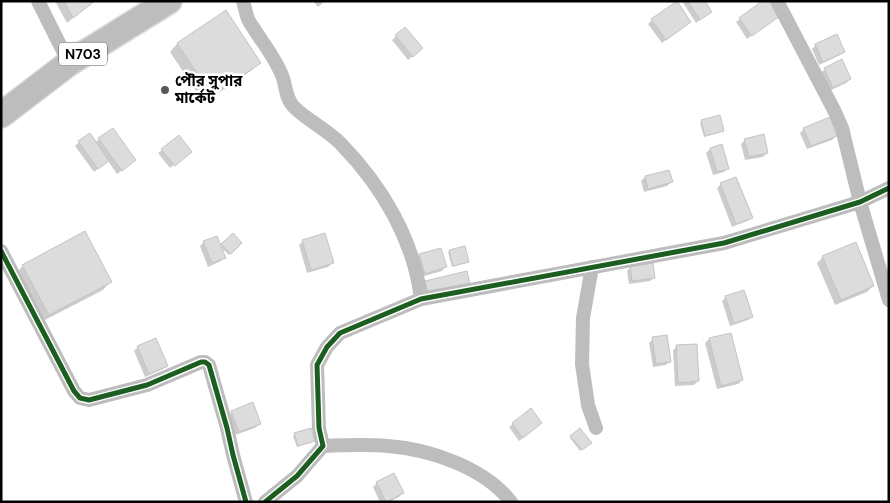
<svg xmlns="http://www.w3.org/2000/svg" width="890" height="503" font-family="'DM Sans','Noto Sans Bengali',sans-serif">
  <rect width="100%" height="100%" fill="#fff"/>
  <!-- shadow -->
  <path fill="#0003" d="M55,1H94L67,23Z
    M313,1H325L318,7Z
    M682,1H704L711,12L696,23Z
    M226,12L260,63L252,70L204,103L170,52L177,44Z
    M740,19H775L747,39L736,22Z
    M652,20L690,22L662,43L648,24Z
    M405,28L418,52L408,60L392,40Z
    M816,45L843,51L840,55L819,65L812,49Z
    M825,69L850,79L846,83L829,91L821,73Z
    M702,122L723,130L721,132L704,137L700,123Z
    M804,129L836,136L832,140L807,149L800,133Z
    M99,139L131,164L117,174L108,161L94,172L75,146L79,142L95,143Z
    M745,140L767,153L763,157L745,160L741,144Z
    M721,146L728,168L724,172L713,175L706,153L710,149Z
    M162,150L186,156L170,168L158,153Z
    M645,177L671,182L667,186L644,192L641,181Z
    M721,184L751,218L747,221L732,227L717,188Z
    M232,235L240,243L229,255L221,247Z
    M216,237L225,257L221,261L208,267L200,246L204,242Z
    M303,241L332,263L328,267L307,273L299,245Z
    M440,249L445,267L442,271L421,277L415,259L419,255Z
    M450,251L468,262L466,263L452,267L448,252Z
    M823,257L873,286L867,292L835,305L817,263Z
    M23,266L110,282L103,290L41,322L15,274Z
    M631,267L654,278L650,281L629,284L627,271Z
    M726,297L752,317L748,320L730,326L722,301Z
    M730,334L742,380L738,384L717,389L705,343L709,339Z
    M653,339L670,361L666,365L653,367L649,343Z
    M138,347L167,366L163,369L145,377L134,351Z
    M677,347L698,381L694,385L675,386L673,350Z
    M232,412L259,424L255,428L235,435L228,416Z
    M541,423L519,441L509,427L513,424Z
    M580,430L590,443L580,451L570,438Z
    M295,435L314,441L312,442L297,447L293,436Z
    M377,483L402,493L399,497L389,502H380L373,487Z"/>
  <!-- building -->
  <path fill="#dcdcdc" stroke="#c4c4c4" d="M64,1H95L73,18Z
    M677,1L691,22L666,40L651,19Z
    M688,1H705L712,12L700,20Z
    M762,1H770L780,16L752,36L739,18Z
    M226,10L261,63L212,96L177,43Z
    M405,27L423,48L413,57L395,35Z
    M837,34L845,52L823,62L815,44Z
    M842,59L851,79L833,88L824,68Z
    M720,115L724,131L705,136L701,120Z
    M830,117L837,136L811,146L803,128Z
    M113,128L136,160L122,171L98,138Z
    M90,133L109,161L98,169L78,141Z
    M764,134L768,153L749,157L744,139Z
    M179,135L192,152L175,166L161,149Z
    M722,144L729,169L717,172L710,148Z
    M669,170L673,182L648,189L645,176Z
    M736,177L753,218L736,224L720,183Z
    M85,231L112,282L49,315L22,265Z
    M233,233L242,243L231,254L221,244Z
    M325,233L334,263L311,270L302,240Z
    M217,236L226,258L212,263L203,241Z
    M856,242L874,286L841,300L822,256Z
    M465,246L469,262L453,266L449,250Z
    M441,248L447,267L425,274L419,254Z
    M653,263L655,278L632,281L630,266Z
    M467,271L470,284L428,293L425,281Z
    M744,290L753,317L734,323L725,296Z
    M731,333L743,380L721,386L709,338Z
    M667,335L671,362L656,364L652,337Z
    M156,338L168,366L149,374L137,346Z
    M697,344L699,381L678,383L676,345Z
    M253,402L261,424L239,432L231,411Z
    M531,408L542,423L523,438L512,423Z
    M311,428L315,441L298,446L294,433Z
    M580,428L592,443L582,450L570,436Z
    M394,473L404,493L386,502L376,482Z"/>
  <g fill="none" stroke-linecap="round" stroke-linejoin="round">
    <!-- highway casing -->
    <g stroke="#dbdbdb" stroke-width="28">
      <path id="highway" d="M1,115L69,63L169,1"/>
    </g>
    <!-- street -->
    <path stroke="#bdbdbd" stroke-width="14" d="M38,1L69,63
      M243,1C245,7 246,14 248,19C250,24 254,28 256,32C266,47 277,61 283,78C286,88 286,98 293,106C306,120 327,129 341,144C382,186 414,240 421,299
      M777,1L835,112L842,128L860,202L889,300
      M1,251L74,391L80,398L89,400L147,385L201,362H205L209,365L227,428L233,455L246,502
      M592,267L583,318L582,364L588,405L596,428
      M323,446C345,445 366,444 388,446C430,449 485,468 511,502
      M265,502L297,476L323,446L319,428L317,365L327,347L340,333L421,299L724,243L860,202L889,188"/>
    <!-- highway -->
    <use href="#highway" stroke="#bdbdbd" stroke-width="25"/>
    <!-- cycleway casing -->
    <g stroke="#fff" stroke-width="8">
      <path id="cycleway" d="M1,251L74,391L80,398L89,400L147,385L201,362H205L209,365L227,428L233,455L246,502
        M265,502L297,476L323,446L319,428L317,365L327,347L340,333L421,299L724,243L860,202L889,188"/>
    </g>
    <!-- cycleway -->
    <use href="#cycleway" stroke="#1b5e20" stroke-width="5"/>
  </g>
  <!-- markers -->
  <circle fill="#595959" stroke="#fff" stroke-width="2" cx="165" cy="90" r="5"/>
  <g text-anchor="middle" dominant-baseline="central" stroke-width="5" stroke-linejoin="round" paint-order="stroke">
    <!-- shield labels -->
    <rect fill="#fff" stroke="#4c4c4c" stroke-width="1" x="59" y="42.5" width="48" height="23" rx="4"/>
    <g font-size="14" font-weight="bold" fill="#000">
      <text x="83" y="54">N703</text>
    </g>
    <!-- poi labels -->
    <g font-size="15" font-weight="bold" fill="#000" stroke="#fff" text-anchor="start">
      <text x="175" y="81">পৌর সুপার<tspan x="175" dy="17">মার্কেট</tspan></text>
    </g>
  </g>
  <!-- border -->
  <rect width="890" height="503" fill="none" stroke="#000000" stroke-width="5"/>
</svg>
